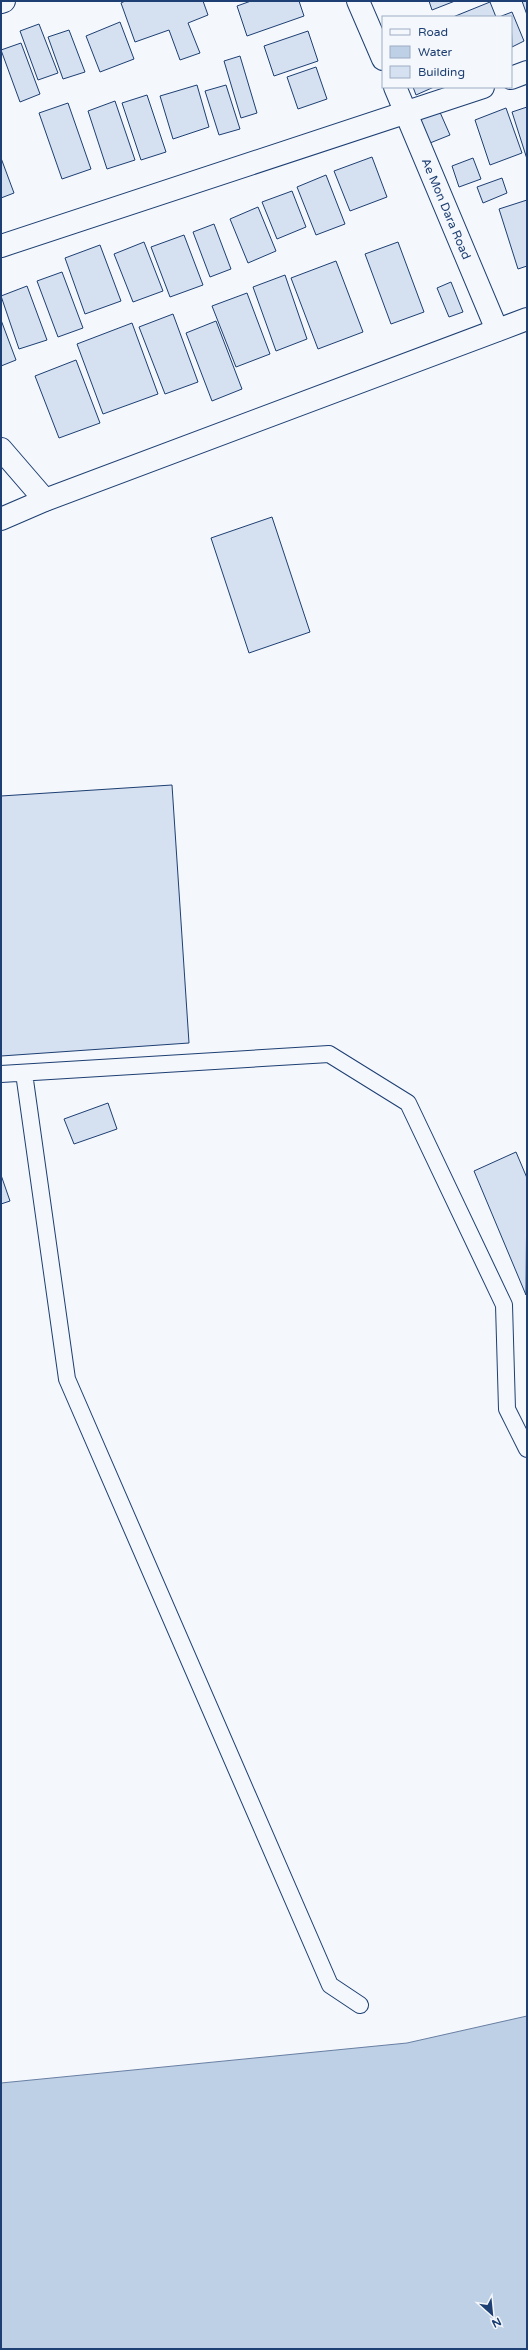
<svg xmlns="http://www.w3.org/2000/svg" width="528" height="2350" font-family="'Varela Round',sans-serif">
  <rect width="100%" height="100%" fill="#f4f7fb"/>
  <!-- water -->
  <path fill="#bed0e5" stroke="#687fa3" d="M527,2016V2349H1V2083L407,2043Z"/>
  <!-- building -->
  <path fill="#d5e0f0" stroke="#1d3f73" d="M125,1H203L208,15L188,23L200,53L180,60L169,30L135,42L121,3Z
    M251,1H299L304,16L247,36L237,6Z
    M429,1H455L432,10Z
    M522,1H527V15Z
    M490,2L496,17H453Z
    M512,12L524,41L512,47L511,17H499Z
    M120,22L134,59L100,72L86,36Z
    M39,24L58,73L38,80L20,31Z
    M69,30L85,72L63,79L48,37Z
    M308,31L318,61L274,76L264,46Z
    M21,43L40,94L20,102L1,50Z
    M240,56L257,113L241,118L224,61Z
    M316,67L327,99L298,109L287,77Z
    M197,85L209,127L173,139L160,96Z
    M226,85L240,129L219,135L205,91Z
    M413,87H434L416,95Z
    M147,95L166,152L141,160L122,103Z
    M115,101L135,160L107,169L88,111Z
    M68,103L91,169L62,179L39,113Z
    M527,107V159L512,112Z
    M506,108L522,153L490,165L475,120Z
    M439,110L450,135L430,143L420,118Z
    M372,157L387,197L350,211L334,171Z
    M1,158L14,193L1,198Z
    M473,158L481,179L459,187L452,166Z
    M326,175L345,224L316,235L297,187Z
    M502,178L507,193L483,203L477,187Z
    M292,191L306,227L277,239L262,202Z
    M527,200V266L518,269L499,209Z
    M258,207L276,251L248,263L230,219Z
    M214,224L231,269L210,277L193,232Z
    M184,235L203,285L170,297L151,247Z
    M144,242L163,291L133,302L114,254Z
    M398,242L424,312L391,324L365,254Z
    M100,245L121,301L85,314L65,258Z
    M336,261L363,332L318,349L291,278Z
    M62,272L83,328L58,337L37,281Z
    M285,275L307,339L276,351L253,287Z
    M451,282L463,312L449,317L437,288Z
    M27,286L47,340L19,349L1,296Z
    M247,293L270,354L236,367L212,306Z
    M173,314L198,382L165,394L139,327Z
    M1,320L16,360L1,366Z
    M216,321L242,389L212,401L186,333Z
    M132,323L158,394L103,414L77,344Z
    M76,360L100,423L59,438L35,376Z
    M272,517L310,632L249,653L211,538Z
    M172,785L189,1043L1,1056V796Z
    M108,1103L117,1129L74,1144L64,1119Z
    M516,1152L527,1178L526,1295L474,1171Z
    M1,1175L10,1201L1,1204Z"/>
  <g fill="none" stroke-linecap="round" stroke-linejoin="round">
    <!-- lane casing -->
    <g stroke="#1d3f73" stroke-width="18">
      <path id="lane" d="M24,1073L67,1379L330,1985L360,2005
        M1,1074L329,1054L408,1103L504,1305L507,1409L527,1449"/>
    </g>
    <!-- street casing -->
    <g stroke="#1d3f73" stroke-width="24">
      <g id="street">
        <path d="M358,1L383,59"/>
        <path d="M1,2L4,1"/>
        <path d="M511,78L527,72"/>
        <path id="s1" d="M395,87L497,330"/>
        <path d="M1,246L483,87"/>
        <path d="M1,449L45,500"/>
        <path d="M1,519L45,500L527,319"/>
      </g>
    </g>
    <!-- lane -->
    <use href="#lane" stroke="#f4f7fb" stroke-width="16"/>
    <!-- street -->
    <use href="#street" stroke="#f4f7fb" stroke-width="22"/>
  </g>
  <g text-anchor="middle" dominant-baseline="central" stroke-width="3" stroke-linejoin="round" paint-order="stroke">
    <!-- street labels -->
    <g font-size="12" fill="#1d3f73" stroke="#f4f7fb">
      <text stroke="none"><textPath href="#s1" startOffset="132">Ae Mon Dara Road</textPath></text>
    </g>
  </g>
  <!-- border -->
  <rect width="528" height="2350" fill="none" stroke="#1d3f73" stroke-width="4"/>
  <!-- legend -->
  <rect x="382" y="16" width="130" height="72" fill="#f4f7fb" stroke="#9eadc5"/>
  <rect x="390" y="29" width="20" height="6" fill="#f4f7fb" stroke="#9eadc5"/>
  <text x="418" y="36" font-size="12" fill="#1d3f73">Road</text>
  <rect x="390" y="46" width="20" height="12" fill="#bed0e5" stroke="#9eadc5"/>
  <text x="418" y="56" font-size="12" fill="#1d3f73">Water</text>
  <rect x="390" y="66" width="20" height="12" fill="#d5e0f0" stroke="#9eadc5"/>
  <text x="418" y="76" font-size="12" fill="#1d3f73">Building</text>
  <!-- north arrow -->
  <g transform="translate(492 2314) rotate(153)" stroke="#f4f7fb" stroke-width="3" paint-order="stroke">
  <path d="M0-3L7 15L0 10L-7 15Z" fill="#1d3f73"/>
  <text y="-6" font-size="11" font-weight="bold" text-anchor="middle" fill="#1d3f73">N</text>
  </g>
</svg>
